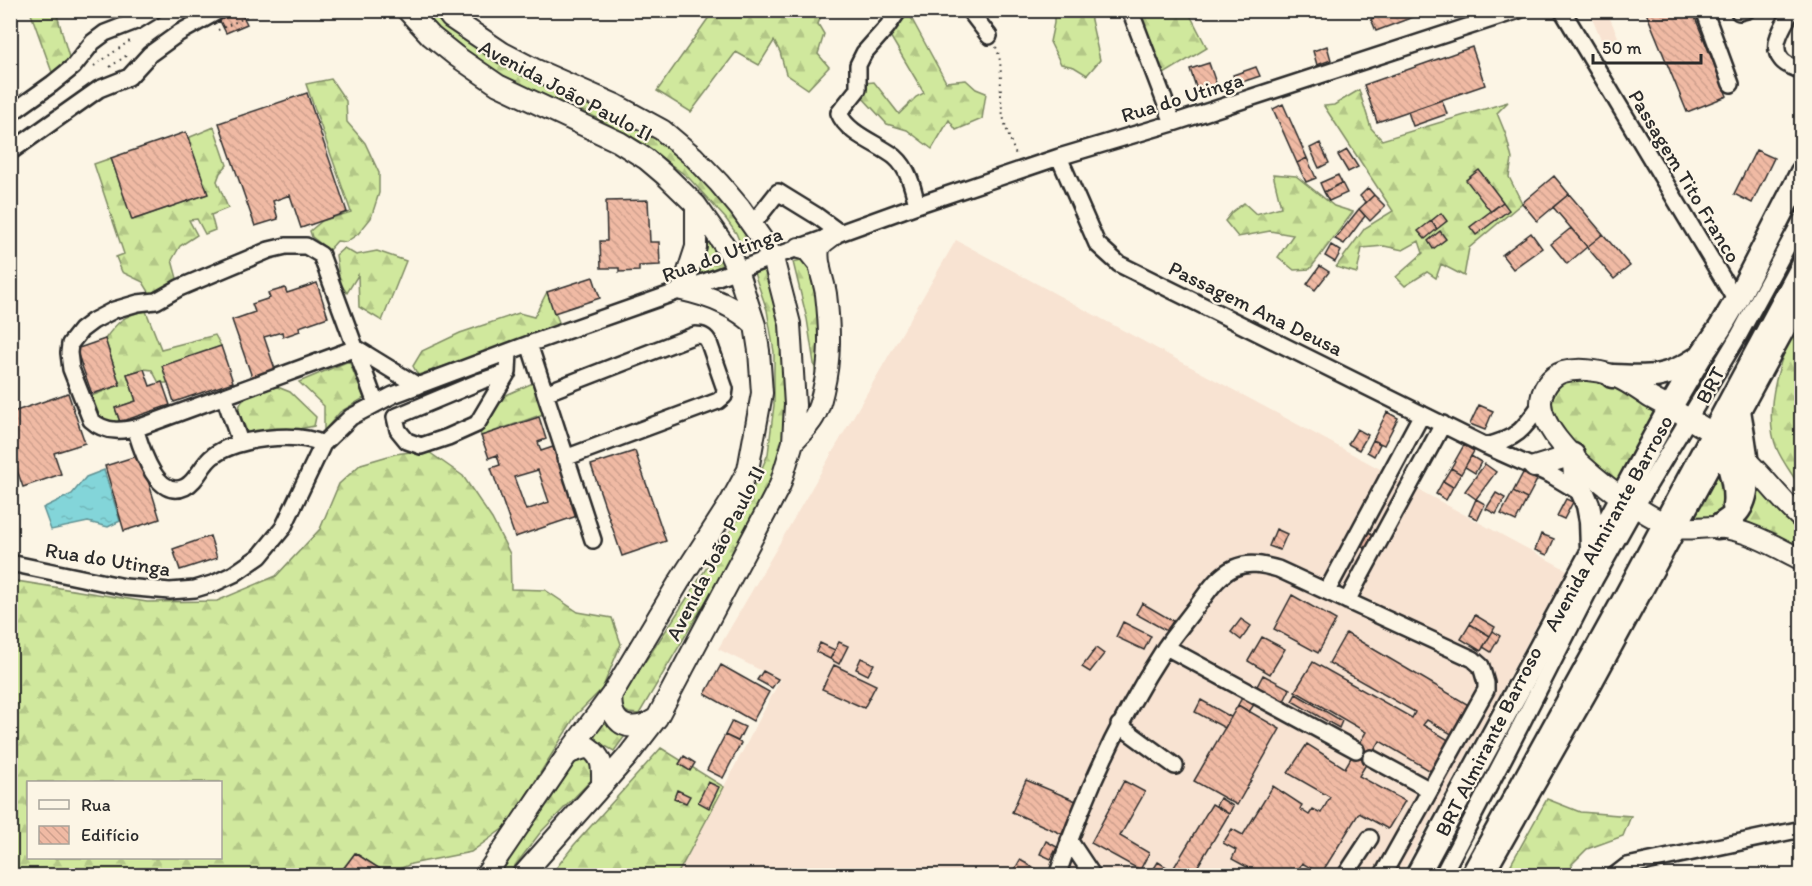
<svg xmlns="http://www.w3.org/2000/svg" width="1812" height="886" font-family="Itim,sans-serif">
  <defs>
    <pattern id="forest-firs" width="22" height="20" patternUnits="userSpaceOnUse" patternTransform="scale(1.5)"><rect width="22" height="20" fill="#d0e89d"/><path d="M5 1l3.5 6h-7zM16 11l3.5 6h-7z" fill="#b3c787"/></pattern>
    <pattern id="water-ripples" width="26" height="14" patternUnits="userSpaceOnUse" patternTransform="scale(1.5)"><rect width="26" height="14" fill="#83d5d9"/><path d="M2 4q2-2 4 0t4 0M15 11q2-2 4 0t4 0" fill="none" stroke="#71b7ba"/></pattern>
    <pattern id="building-back-hatch" width="6" height="6" patternUnits="userSpaceOnUse" patternTransform="scale(1.5)"><rect width="6" height="6" fill="#f0baa4"/><path d="M-1 5l2 2M0 0l6 6M5-1l2 2" fill="none" stroke="#cea08d"/></pattern>
  </defs>
  <rect width="100%" height="100%" fill="#fcf5e5"/>
  <filter id="ink" filterUnits="userSpaceOnUse"><feTurbulence type="fractalNoise" baseFrequency=".0167" numOctaves="2"/><feDisplacementMap in="SourceGraphic" scale="12" xChannelSelector="R" yChannelSelector="G"/><feConvolveMatrix kernelMatrix="1 2 1 2 8 2 1 2 1" color-interpolation-filters="sRGB"/></filter>
  <g filter="url(#ink)">
    <!-- built -->
    <path fill="#f8e3d2" d="M1607,12L1620,41L1604,47L1592,17Z
      M956,240L1567,570L1401,875L677,876L780,680L718,649Z"/>
    <!-- forest -->
    <path fill="url(#forest-firs)" stroke="#7e8a64" stroke-width="1.5" fill-rule="evenodd" d="M714,10L823,11L818,24L824,34L818,54L829,67L808,89L786,74L780,52L774,41L759,65L736,52L691,112L657,91Z
      M30,11H56L70,61L53,75Z
      M416,11H436L587,98L656,135L709,180L759,247L745,254L736,233L726,219L689,178L639,141L593,116L493,73L454,45Z
      M1054,11H1089L1100,60L1087,75L1074,67L1061,64L1050,42L1054,23Z
      M1137,11H1188L1207,48L1164,74Z
      M908,12L946,82L966,80L976,89L986,93L982,119L956,130L949,120L932,149L907,130L887,124L861,96L865,83L874,82L899,114L916,97L924,93L889,34Z
      M331,79L346,101L347,122L365,143L379,173V193L371,218L358,234L346,242L337,241L329,250L312,237L310,231L322,221L351,212L306,84Z
      M1359,90L1371,128L1382,140L1508,102L1497,113L1506,135L1512,159L1509,177L1522,203L1469,248L1464,276L1441,264L1436,278L1427,272L1405,286L1396,277L1423,253L1419,241L1403,250L1384,246L1362,248L1357,273L1336,267L1365,228L1393,211L1324,106L1334,105Z
      M214,127L227,165L220,173L217,181L228,208L211,215L215,230L205,234L197,219L189,220L197,235L180,246L172,260L178,282L151,295L143,282L122,272L116,257L124,254L94,164L111,158L133,220L207,194L188,138Z
      M1273,174L1296,176L1334,206L1353,212L1310,269L1294,270L1278,257L1293,235L1270,231L1238,237L1225,221L1232,212L1244,203L1256,214L1281,207Z
      M705,233L723,265L698,275C705,260 707,249 705,233Z
      M344,248L356,255L377,251L406,261L382,321L359,307L358,275L347,293L340,283L336,255Z
      M809,258L824,319L819,407L815,370L807,319L793,262Z
      M772,267L789,356L786,446L764,503L639,714L629,713L620,708L619,700L669,626L744,510L768,454L774,405V352L767,310L754,273Z
      M547,292L561,327L418,375L413,366L422,351L460,333L519,313L534,317Z
      M146,311L161,349L215,335L221,346L168,383H159L152,370L144,369L127,374L136,401L115,408L120,422L111,425L96,420L86,398L120,385L105,339C118,321 124,315 146,311Z
      M1801,315V489C1794,476 1783,463 1777,449C1761,411 1782,349 1801,315Z
      M349,361L364,398L340,412L324,431V406L299,382Z
      M1574,379L1604,382L1663,411L1620,480L1613,482L1583,459L1550,411L1553,397L1560,384Z
      M535,382L546,413L481,436L480,431L495,400Z
      M275,386L290,392L316,417L314,426L280,433L247,432C245,425 239,416 239,409C239,396 265,389 275,386Z
      M426,450L463,476L492,519L510,554L511,589L545,590L578,612L612,618L621,644L602,689L576,715L508,825L471,852L411,864L388,874L355,853L338,875H11L10,580L147,602L217,601L276,576L320,529L339,484L361,464L395,454ZM28,782H220V858H28Z
      M1716,461L1731,503L1719,518L1705,519L1690,514Z
      M1756,484L1801,532L1792,544L1775,533L1745,524L1752,513Z
      M603,717L627,733L614,751L591,738Z
      M661,748L724,787L677,875L550,876L574,845Z
      M591,756L598,773L540,833L508,875L494,876L525,835L567,773L579,758Z
      M1547,799L1580,812L1631,816L1623,836L1587,849L1572,864V875H1505Z"/>
    <!-- water -->
    <path fill="url(#water-ripples)" stroke="#609193" stroke-width="1.5" d="M104,470L120,521L108,527L88,522L51,530L43,508L72,494L86,477Z"/>
    <g fill="none" stroke-linecap="round" stroke-linejoin="round">
      <!-- stream -->
      <path stroke="#609193" stroke-width="4.5" d="M10,526H12"/>
    </g>
    <!-- building -->
    <path fill="url(#building-back-hatch)" stroke="#2b2b2b" stroke-width="1.5" fill-rule="evenodd" d="M207,10H243L241,12L247,24L226,33L220,21L213,24Z
      M1394,10H1410L1413,17L1376,31L1371,19Z
      M1645,10H1692L1727,96L1687,112Z
      M1327,46L1331,60L1317,65L1313,51Z
      M1472,47L1485,85L1377,122L1364,85Z
      M1209,63L1217,86L1198,93L1190,69Z
      M1256,67L1260,76L1236,84L1233,75Z
      M307,93L347,212L301,228L290,195L273,201L278,219L255,226L219,123Z
      M1442,100L1447,114L1413,126L1408,112Z
      M1283,104L1307,158L1297,163L1273,109Z
      M186,132L208,194L132,220L111,158Z
      M1320,143L1329,163L1319,168L1310,148Z
      M1347,150L1358,167L1348,172L1338,155Z
      M1756,150L1774,158L1752,203L1734,194Z
      M1307,158L1316,178L1306,182L1297,163Z
      M1479,170L1503,202L1491,212L1466,180Z
      M1338,175L1342,183L1324,192L1320,183Z
      M1554,176L1569,194L1537,221L1522,203Z
      M1342,183L1347,193L1329,201L1324,192Z
      M1368,188L1374,195L1366,203L1360,196Z
      M1569,194L1603,234L1587,247L1553,207Z
      M1374,195L1385,206L1370,221L1359,209Z
      M648,200L650,242H659L660,265L639,266V271L619,272V268H601L600,241H607L606,201Z
      M1503,202L1509,210L1476,235L1470,227Z
      M1359,209L1365,216L1344,244L1335,239Z
      M1441,213L1447,221L1437,229L1431,221Z
      M1431,221L1437,229L1425,239L1418,231Z
      M1571,228L1587,247L1567,264L1551,244Z
      M1440,231L1446,239L1433,249L1428,241Z
      M1531,233L1542,248L1513,269L1502,255Z
      M1603,234L1630,266L1614,279L1587,247Z
      M1331,245L1341,251L1335,262L1325,256Z
      M1320,266L1329,272L1315,290L1307,284Z
      M593,277L600,298L554,313L547,292Z
      M317,283L328,317L299,327L300,331L283,337L282,332L264,337L276,372L253,380L232,320L255,312L252,304L270,298L268,293L285,288L287,293Z
      M105,339L120,385L92,394L76,349Z
      M221,346L233,382L174,402L162,366Z
      M144,369L150,386L162,382L170,405L120,422L115,408L136,401L127,374Z
      M68,393L85,443L54,453L61,474L23,487L10,450V413Z
      M1479,405L1493,411L1485,430L1470,424Z
      M1387,412L1398,418L1384,445L1373,440Z
      M539,417L546,439L538,442L541,451L553,447L577,516L515,537L491,468L500,465L497,455L489,458L481,436ZM538,470L549,502L526,510L514,477Z
      M1357,429L1368,435L1359,450L1348,444Z
      M1373,440L1380,444L1374,456L1367,452Z
      M1464,445L1474,451L1461,474L1451,468Z
      M635,451L666,541L622,556L591,465Z
      M140,455L160,519L124,531L105,466Z
      M1471,456L1481,462L1475,473L1465,467Z
      M1485,464L1496,472L1476,499L1465,491Z
      M1451,468L1461,474L1453,487L1443,481Z
      M1523,473L1537,480L1527,499L1513,492Z
      M1443,481L1453,487L1446,500L1436,494Z
      M1513,492L1527,499L1516,521L1501,514Z
      M1496,493L1505,498L1496,514L1486,509Z
      M1476,499L1485,504L1478,519L1469,515Z
      M1566,499L1573,502L1564,519L1557,516Z
      M1276,529L1287,534L1280,550L1269,546Z
      M1363,529L1374,535L1366,549L1355,543Z
      M1541,534L1554,539L1547,555L1535,550Z
      M210,536L217,558L180,570L173,549Z
      M1292,595L1336,620L1318,653L1274,629Z
      M1142,603L1173,621L1167,631L1136,614Z
      M1475,615L1495,627L1490,636L1470,624Z
      M1241,619L1251,626L1241,640L1231,632Z
      M1123,622L1151,636L1144,650L1116,637Z
      M1470,624L1490,636L1481,651L1461,639Z
      M1493,631L1500,636L1491,652L1483,647Z
      M1346,633L1472,707L1455,736L1427,720L1423,725L1452,742L1434,773L1380,741L1359,776L1405,801L1388,829L1359,813L1321,874L1302,863L1295,876H1263L1232,859L1236,850L1223,843L1232,829L1243,835L1273,786L1302,805L1300,809L1309,815L1313,809L1321,813L1330,797L1288,773L1307,744L1345,768L1366,732L1295,691L1313,662L1412,718L1415,712L1329,663Z
      M1262,637L1285,649L1270,674L1248,661Z
      M839,642L848,646L839,664L830,659Z
      M820,643L835,650L830,659L816,652Z
      M1096,648L1104,654L1090,672L1082,667Z
      M861,658L874,664L868,675L856,669Z
      M721,665L769,692L753,721L705,694Z
      M834,665L876,685L864,708L822,689Z
      M763,671L778,679L772,688L757,680Z
      M1263,675L1290,689L1283,703L1255,690Z
      M1296,694L1342,721L1339,728L1292,701Z
      M1243,696L1255,703L1249,712L1238,705Z
      M1201,700L1231,717L1225,728L1195,712Z
      M1238,705L1280,729L1237,805L1194,781Z
      M732,721L745,727L738,741L725,735Z
      M725,735L741,743L723,778L707,770Z
      M684,756L695,763L690,771L679,764Z
      M1026,780L1076,801L1062,834L1012,812Z
      M1124,781L1145,792L1120,836L1149,853L1140,870L1091,843Z
      M708,782L719,787L709,808L698,802Z
      M677,790L690,796L686,803L674,798Z
      M1220,798L1233,806L1229,814L1216,806Z
      M1212,804L1229,814L1192,876H1184L1173,869Z
      M1046,841L1057,847L1051,859L1040,854Z
      M355,853L388,874L390,876H338Z
      M1020,860L1049,876H1027L1015,869Z
      M1158,862L1178,874V876H1163L1153,870Z"/>
    <g fill="none" stroke-linecap="round" stroke-linejoin="round">
      <!-- minor casing -->
      <g stroke="#2b2b2b" stroke-width="20">
        <path id="minor" d="M899,10L887,27L864,53L858,65V89L839,113C847,134 879,144 895,157C909,169 913,188 917,205
          M969,10L989,36
          M1130,10L1173,123
          M1562,10L1736,301
          M1704,10L1731,84
          M1792,10C1785,24 1769,45 1781,59C1785,65 1795,68 1802,71
          M1739,12L1747,10
          M10,114L52,84L73,67L93,42L105,33L136,21L154,10
          M10,152L99,89L129,77L150,54L179,33L220,10
          M1059,157L1097,244L1119,264L1486,446L1551,475L1581,493
          M752,225L778,192L817,216L840,233
          M529,344L593,540
          M508,372L477,424L448,437L421,446L407,441L398,430L395,417L481,381L508,372L509,352
          M545,393L695,335C702,335 706,336 709,343L725,389L724,396L718,401L565,458
          M224,396L240,442
          M376,404L321,255L306,246H286L269,250L179,288L156,301L138,303L114,310L93,321L81,330L70,344L69,353L71,369L91,420C106,434 124,431 143,426L356,348L418,386
          M135,428C141,447 156,501 185,487C197,481 202,464 213,456C236,438 297,431 323,444
          M1486,446C1518,438 1523,430 1541,404
          M10,563L125,587L170,591L195,589L215,583L234,574L260,556L283,528L323,444L351,417L393,395L529,344L682,290L917,205L1059,157L1173,123L1519,10
          M1327,591L1422,414
          M1347,601L1443,424
          M1166,647L1356,750
          M1119,725L1175,766
          M1371,758L1430,790
          M1069,840L1093,876
          M1057,876C1084,796 1119,718 1165,648C1174,635 1184,623 1193,611C1205,597 1216,576 1234,568C1249,561 1264,565 1278,569L1473,659L1481,666L1486,683V690L1382,876
          M1345,876L1370,838
          M1442,876L1507,752L1595,579L1636,506L1738,337L1802,219
          M1468,876L1623,594L1802,260
          M1614,876L1627,866L1802,829"/>
      </g>
      <!-- major casing -->
      <g stroke="#2b2b2b" stroke-width="24">
        <path id="major" d="M407,10L431,36L456,56L498,85L619,142L646,159L666,176L696,205L729,252L737,270L755,325L759,351L762,393L748,470L730,503L679,582L612,694L567,755L485,876
          M445,10L451,18L503,53L534,69L616,105L662,130L694,157L719,183L740,208L761,238L773,258L790,324L795,405L793,442L780,485L765,514L657,718L627,757L522,876
          M696,205V247L682,290C710,296 735,306 755,325
          M799,248L807,250L820,266
          M793,442C800,434 809,426 814,417C819,409 821,400 823,391C831,358 830,328 826,294C824,280 816,263 819,249C821,243 827,240 832,236
          M1534,467L1573,455
          M1802,519C1777,497 1758,468 1732,447C1707,428 1679,413 1651,398C1639,390 1625,380 1612,375C1597,370 1578,368 1563,372C1550,376 1541,390 1541,403C1543,446 1635,512 1673,527C1684,531 1705,526 1718,527C1748,530 1775,546 1802,560
          M612,694C609,714 619,732 643,725C647,724 652,721 657,718
          M567,755L572,752L588,747C604,758 602,767 602,785"/>
      </g>
      <!-- highway casing -->
      <g stroke="#2b2b2b" stroke-width="27">
        <path id="highway" d="M1612,376C1650,378 1666,379 1698,358
          M1722,440C1727,462 1737,485 1734,506
          M1573,455L1575,474L1588,505L1591,521L1592,549
          M1718,527C1724,522 1732,518 1737,512C1757,490 1742,436 1739,409
          M1417,876L1670,408L1700,357L1720,328L1736,301L1802,172
          M1481,876L1587,689L1802,294"/>
      </g>
      <!-- path -->
      <path stroke="#2b2b2b" stroke-width="2" stroke-dasharray="1.5 4.5" stroke-linecap="butt" d="M168,15L176,10
        M218,30L262,10
        M996,47C1003,63 1000,79 1001,95C1001,117 1008,135 1016,155
        M94,66L131,40
        M110,67L127,55"/>
      <!-- minor -->
      <use href="#minor" stroke="#fcf5e5" stroke-width="15"/>
      <!-- major -->
      <use href="#major" stroke="#fcf5e5" stroke-width="20"/>
      <!-- highway -->
      <use href="#highway" stroke="#fcf5e5" stroke-width="22"/>
    </g>
  </g>
  <g text-anchor="middle" dominant-baseline="central" stroke-width="4.5" stroke-linejoin="round" paint-order="stroke">
    <!-- street labels -->
    <g font-size="21" fill="#2b2b2b" stroke="#fcf5e5">
      <text transform="translate(566 90) rotate(28)">Avenida João Paulo II</text>
      <text transform="translate(1182 97) rotate(-17)">Rua do Utinga</text>
      <text transform="translate(1685 176) rotate(59)">Passagem Tito Franco</text>
      <text transform="translate(722 254) rotate(-20)">Rua do Utinga</text>
      <text transform="translate(1256 308) rotate(26)">Passagem Ana Deusa</text>
      <text transform="translate(1710 385) rotate(-62)">BRT</text>
      <text transform="translate(1608 523) rotate(-61)">Avenida Almirante Barroso</text>
      <text transform="translate(715 553) rotate(-63)">Avenida João Paulo II</text>
      <text transform="translate(108 559) rotate(9)">Rua do Utinga</text>
      <text transform="translate(1488 741) rotate(-63)">BRT Almirante Barroso</text>
    </g>
  </g>
  <!-- margin -->
  <rect width="1812" height="886" fill="none" stroke="#fcf5e5" stroke-width="36"/>
  <rect x="18" y="18" width="1776" height="850" fill="none" stroke="#2b2b2b" stroke-width="2" filter="url(#ink)"/>
  <!-- legend -->
  <rect x="27" y="781" width="195" height="78" fill="#fcf5e5" stroke="#a8a49b" stroke-width="1.5"/>
  <rect x="39" y="800" width="30" height="9" fill="#fcf5e5" stroke="#a8a49b" stroke-width="1.5"/>
  <text x="81" y="811" font-size="18" fill="#2b2b2b">Rua</text>
  <rect x="39" y="826" width="30" height="18" fill="url(#building-back-hatch)" stroke="#a8a49b" stroke-width="1.5"/>
  <text x="81" y="841" font-size="18" fill="#2b2b2b">Edifício</text>
  <!-- scale -->
  <path d="M1593 54v9h108v-9" fill="none" stroke="#2b2b2b" stroke-width="3"/>
  <text x="1602" y="54" font-size="18" fill="#2b2b2b" stroke="#fcf5e5" stroke-width="4.5" paint-order="stroke">50 m</text>
</svg>
